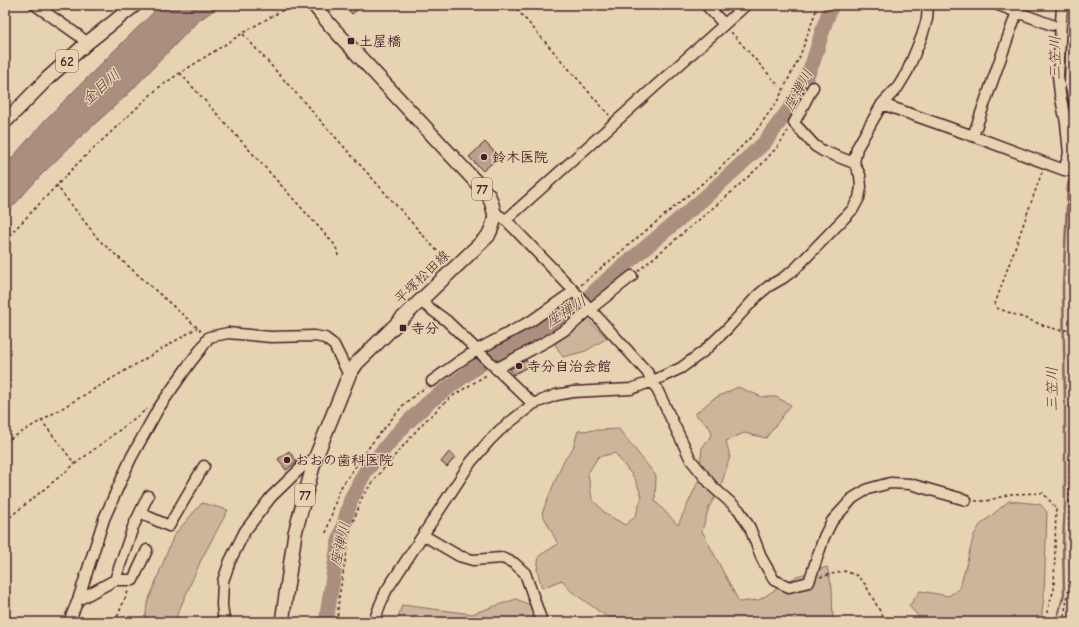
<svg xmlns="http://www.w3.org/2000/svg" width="1079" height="627" font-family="'Comic Neue','Klee One',sans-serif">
  <rect width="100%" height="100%" fill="#e6d3b1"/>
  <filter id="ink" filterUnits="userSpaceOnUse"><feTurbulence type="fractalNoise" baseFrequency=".025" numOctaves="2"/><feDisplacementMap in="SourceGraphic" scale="8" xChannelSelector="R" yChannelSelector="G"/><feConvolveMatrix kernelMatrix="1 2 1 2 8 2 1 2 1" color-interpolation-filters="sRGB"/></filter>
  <g filter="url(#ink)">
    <!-- green -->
    <path fill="#cdb59b" stroke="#8c6a63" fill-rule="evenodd" d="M586,318L607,338L586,351L563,357L553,341Z
      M738,387L762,397H776L791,405L766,438L744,433L726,441L730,456L721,486L709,507L702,531L739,602L759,600L797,576L827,567L832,588L833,622H627L624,617H607L571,591L562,580L542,588L537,570L539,556L558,544L542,513L563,462L573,448L578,431L619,429L656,476L655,501L678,525L698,482L702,448L712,434L710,428L695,414L713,399ZM615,453L635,479L642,497L635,517L625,525L606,514L592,499L588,473L598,457Z
      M1009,501L1040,504L1047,512L1044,596L1041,622H924L909,606L920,591L949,596L960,588L974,535L980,525Z
      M202,503L228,510L201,560L174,622H145L147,604L174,535Z
      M516,599L530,605L536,622H397L402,605L472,614Z"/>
    <!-- water -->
    <path fill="#aa8e7e" stroke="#84625d" d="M161,5H221L197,22L128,94L77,140L41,175L5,215V166L45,120L121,44Z"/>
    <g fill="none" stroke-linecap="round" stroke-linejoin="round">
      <!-- stream -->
      <path stroke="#84625d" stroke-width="2.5" d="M1067,9V42
        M1067,91L1074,134
        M1072,169L1074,156
        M1056,622L1064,594L1063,543L1065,504V402L1063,288L1068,186L1071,174"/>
      <!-- river -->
      <path stroke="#aa8e7e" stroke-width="15" d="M326,622L338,545L351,499L365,472L395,436L407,423L429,402L475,368L494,356L515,342L529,335L581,304L608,279L702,200L764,143L796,100L813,62L825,23L832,5"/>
    </g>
    <!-- building -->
    <path fill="#baa18c" stroke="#4a1f2b" d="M344,5H363L352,14Z
      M485,142L499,157L483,171L469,157Z
      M526,360L529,366L513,375L510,369Z
      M289,451L297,462L286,470L278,459Z
      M449,452L455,457L447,467L441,462Z"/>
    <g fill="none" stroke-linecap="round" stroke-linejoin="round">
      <!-- minor casing -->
      <g stroke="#4a1f2b" stroke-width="13">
        <path id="minor" d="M35,5L78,35L87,43
          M706,5L724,24
          M998,5L1052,25
          M1062,5L1058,76L1060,94L1066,123L1069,154L1064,170
          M1073,5L1070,83L1074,100
          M813,87L794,123L815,146L823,151L854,163
          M882,104L973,136L1064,170L1074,172
          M973,136L1017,12
          M495,213L506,220L574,291L647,372L653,381L691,460L713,487L739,510L750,528L762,559L774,580L789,587L809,582L824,537L832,521L853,498L868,489L890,483L910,484L966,500
          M506,220L746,5
          M420,301L447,321L533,404
          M496,369L549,340L571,326L589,310L632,276
          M432,381L457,363L477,350L531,321L574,291
          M140,513L169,526L204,466
          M423,535L459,556L473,560L502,558L514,563L525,573L542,622
          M115,580L133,527L148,496
          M78,600L115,580H133L147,550
          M69,622L78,600L104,519L131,458L158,409L190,363L201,349L209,337L228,333L271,337L315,336L325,338L334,345L349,375
          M224,622L222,605L223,581L230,561L245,531L271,497L304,465L315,459
          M374,622L380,605L386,591L423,535L471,462L489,441L500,430L533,404L556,395L573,392L631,389L653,381L681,368L704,351L728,328L758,295L769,286L783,278L795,269L853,209L859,198L861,187L860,175L854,163L857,148L882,104L898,87L907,72L922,36L927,19L928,5"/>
      </g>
      <!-- major casing -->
      <g stroke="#4a1f2b" stroke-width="16">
        <path id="major" d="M5,122L48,78L87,43L135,5
          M282,622L295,533L315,459L349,375L357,363L420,301L488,236C497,218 496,215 489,196L330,25L314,5"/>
      </g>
      <!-- path -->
      <path stroke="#4a1f2b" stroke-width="1.5" stroke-dasharray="3 3" stroke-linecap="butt" d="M513,5L609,115
        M731,32L779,86
        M243,34L447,262
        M180,73L334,244L337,250L338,256
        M1042,172L995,304L997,308L1048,327L1059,330H1071
        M56,185L99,240L201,331
        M5,240L77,164L158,88L180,73L251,28L292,5
        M638,271L726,197L761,165L778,146L788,131
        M581,285L716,172L754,134L778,100L800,56L818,5
        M41,420L75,464
        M5,442L197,328
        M975,501H986L1011,494L1043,493L1056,508L1054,589L1046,615V622
        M5,521L75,464L147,409
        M326,533L339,490L372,443L405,403L426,387
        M820,577L844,571L856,575L865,584L886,622
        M115,622L129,589
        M337,622L339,597L351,528L363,495L384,468L423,423L451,397L488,374
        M1063,622L1070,583L1069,531L1071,330L1073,191L1074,185"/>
      <!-- minor -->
      <use href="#minor" stroke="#e6d3b1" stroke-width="10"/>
      <!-- major -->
      <use href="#major" stroke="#e6d3b1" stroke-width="13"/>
    </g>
  </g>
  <!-- markers -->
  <g fill="#4a1f2b" stroke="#e6d3b1" stroke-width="1.5">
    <rect x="347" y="37" width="8" height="8" rx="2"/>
    <circle cx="484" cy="157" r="4"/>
    <rect x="399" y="324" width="8" height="8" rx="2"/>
    <circle cx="519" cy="366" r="4"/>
    <circle cx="287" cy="460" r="4"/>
  </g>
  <g text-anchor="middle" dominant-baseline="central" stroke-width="3" stroke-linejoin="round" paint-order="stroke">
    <!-- shield labels -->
    <g fill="#e6d3b1" stroke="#795553" stroke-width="1">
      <rect x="56" y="50" width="22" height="22" rx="3"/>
      <rect x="472" y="178" width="20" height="22" rx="3"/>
      <rect x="295" y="484" width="20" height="22" rx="3"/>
    </g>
    <g font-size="13" font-weight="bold" fill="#4a1f2b">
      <text x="67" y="61">62</text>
      <text x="482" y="189">77</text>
      <text x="305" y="495">77</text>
    </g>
    <!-- poi labels -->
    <g font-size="14" font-weight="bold" fill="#4a1f2b" stroke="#e6d3b1" text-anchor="start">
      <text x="359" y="41">土屋橋</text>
      <text x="492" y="157">鈴木医院</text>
      <text x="411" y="328">寺分</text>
      <text x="527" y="366">寺分自治会館</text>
      <text x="295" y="460">おおの歯科医院</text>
    </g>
    <!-- street labels -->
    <g font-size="14" fill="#4a1f2b" stroke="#e6d3b1">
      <text transform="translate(422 277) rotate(-44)">平塚松田線</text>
    </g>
    <!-- water labels -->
    <g font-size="15" font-style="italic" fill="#5d353c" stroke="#e6d3b1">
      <text transform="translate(1055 58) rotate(-90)">三笠川</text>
      <text transform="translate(101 87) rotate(-42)">金目川</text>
      <text transform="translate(798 90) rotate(-62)">座禅川</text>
      <text transform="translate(566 311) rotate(-32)">座禅川</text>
      <text transform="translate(1052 389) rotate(-90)">三笠川</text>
      <text transform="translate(340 544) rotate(-77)">座禅川</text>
    </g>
  </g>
  <!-- margin -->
  <rect width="1079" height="627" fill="none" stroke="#e6d3b1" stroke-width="20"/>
  <rect x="10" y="10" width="1059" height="607" fill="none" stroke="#4a1f2b" stroke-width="1.5" filter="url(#ink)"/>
</svg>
